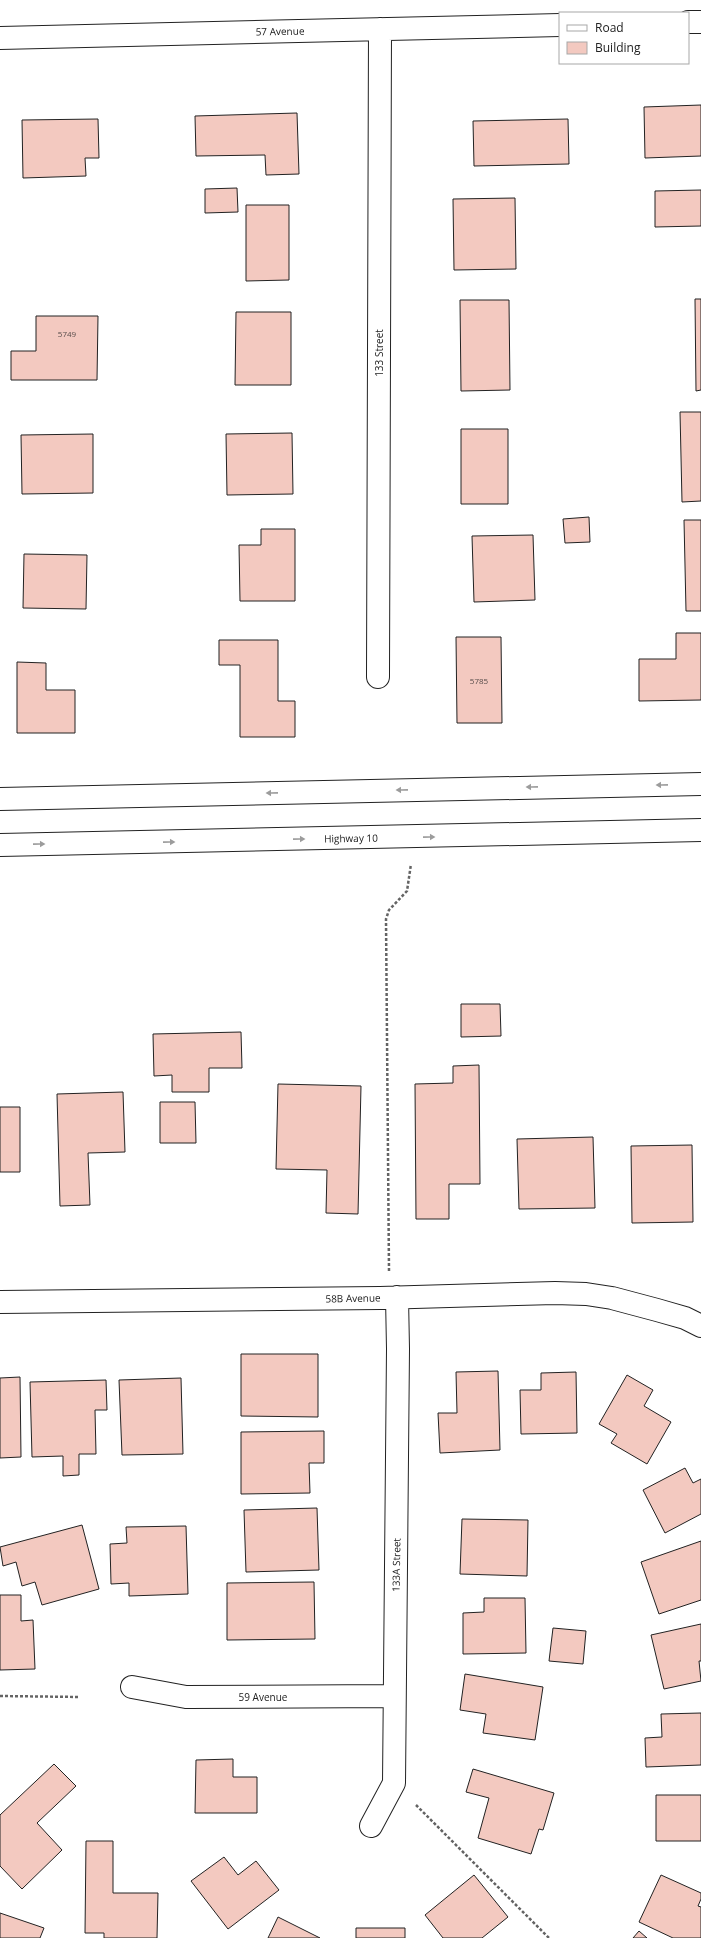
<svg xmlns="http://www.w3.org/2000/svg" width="701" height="1938" font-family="'Open Sans',sans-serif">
  <rect width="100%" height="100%" fill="#fff"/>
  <!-- building -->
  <path fill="#f3c9c0" stroke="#222" d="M701,105V156L645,158L644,107Z
    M297,113L299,174L266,175L265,155L196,156L195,116Z
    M98,119L99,158H85L86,176L23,178L22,120Z
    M568,119L569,164L474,166L473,121Z
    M237,188L238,212L205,213V189Z
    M701,190V226L655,227V191Z
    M515,198L516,269L454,270L453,199Z
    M246,205H289V280L246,281Z
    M695,299H701V390L696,391Z
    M460,300H509L510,390L461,391Z
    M236,312H291V385H235Z
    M36,316H98L97,380H11V351H36Z
    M680,412H701V501L682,502Z
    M461,429H508V504H461Z
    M292,433L293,494L227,495L226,434Z
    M93,434V493L22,494L21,435Z
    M589,517L590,542L565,543L563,519Z
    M684,520H701V611H686Z
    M261,529H295V601H240L239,545H261Z
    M533,535L535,600L474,602L472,536Z
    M24,554L87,555L86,609L23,608Z
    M676,633H701V700L639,701V659H676Z
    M456,637H501L502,723H457Z
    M219,640H278V701H295V737H240V665H219Z
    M17,662L46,663V690H75V733H17Z
    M461,1004H500L501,1036L461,1037Z
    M241,1032L242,1068H209V1092H172V1075L154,1076L153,1034Z
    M479,1065L480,1184H449V1219H416L415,1084L453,1083V1066Z
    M278,1084L361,1086L358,1214L326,1213L327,1170L276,1169Z
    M123,1092L125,1152L88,1153L90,1205L60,1206L57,1094Z
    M160,1102H195L196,1143H160Z
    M0,1107H20V1172H0Z
    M593,1137L595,1208L519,1209L517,1139Z
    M692,1145L693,1222L632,1223L631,1146Z
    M241,1354H318V1417L241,1416Z
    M498,1371L500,1450L440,1453L438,1413H457L456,1372Z
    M576,1372L577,1433L521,1434L520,1390H541V1373Z
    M627,1375L653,1390L644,1406L671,1422L647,1464L611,1443L617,1434L599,1424Z
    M20,1377L21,1457L0,1458V1378Z
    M181,1378L183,1454L122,1455L119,1380Z
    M106,1380L107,1410H95L96,1454H79V1475L63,1476V1456L32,1457L30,1382Z
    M324,1431V1463H309L310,1493L241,1494V1432Z
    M685,1468L693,1483L701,1479V1514L665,1533L643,1490Z
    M317,1508L319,1570L246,1572L244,1510Z
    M462,1519L528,1520L527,1576L460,1574Z
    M82,1525L99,1589L42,1605L35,1582L22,1586L16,1562L3,1566L0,1547Z
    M186,1526L188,1594L129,1596V1583L111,1584L110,1544L127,1543L126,1527Z
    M701,1541V1600L659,1614L641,1562Z
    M314,1582L315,1639L227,1640V1583Z
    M0,1595H21V1621L33,1620L35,1669L0,1670Z
    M484,1598H525L526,1653L463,1654V1613L484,1612Z
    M701,1624V1661H699L701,1681L664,1689L651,1635Z
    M553,1628L586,1631L583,1664L549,1661Z
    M465,1674L543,1687L535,1740L483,1733L486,1714L460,1710Z
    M701,1713V1765L646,1767L645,1738L662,1737L661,1714Z
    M233,1759V1777H257V1813H195L196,1760Z
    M54,1764L76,1786L37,1823L62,1850L22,1889L0,1866V1815Z
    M473,1769L554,1793L543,1830L539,1829L531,1854L478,1838L489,1798L466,1792Z
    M656,1795H701V1841H656Z
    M86,1841H113V1893H158L157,1938H104V1933H85Z
    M224,1857L238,1875L256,1861L279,1890L228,1929L191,1881Z
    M474,1875L508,1917L482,1938H443L425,1915Z
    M661,1875L701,1893V1899L698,1906L701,1907V1938H673L639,1922Z
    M0,1913L44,1928L40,1938H0Z
    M278,1917L320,1938H268Z
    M356,1928H405V1938H356Z
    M639,1931L647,1938H633Z"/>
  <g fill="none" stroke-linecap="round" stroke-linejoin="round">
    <!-- street casing -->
    <g stroke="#222" stroke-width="24">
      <path id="street" d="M688,22H701
        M0,38L560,25
        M378,677L380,29
        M0,1302L380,1298L555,1293L586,1294L612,1298L657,1310L685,1318L701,1326
        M132,1687L186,1697L394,1696
        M371,1826L394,1783L398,1349L397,1297"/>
    </g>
    <!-- highway casing -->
    <g stroke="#222" stroke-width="24">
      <path id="highway" d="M0,799L701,784
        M0,845L701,830"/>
    </g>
    <!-- path -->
    <path stroke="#646464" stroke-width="2.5" stroke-dasharray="3 2" stroke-linecap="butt" d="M389,1271L386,919L389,910L407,891L411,864
      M0,1696L80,1697
      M416,1805L549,1938"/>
    <!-- street -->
    <use href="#street" stroke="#fff" stroke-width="22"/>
    <!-- highway -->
    <use href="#highway" stroke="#fff" stroke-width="22"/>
  </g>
  <!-- one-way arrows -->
  <defs><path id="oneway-solid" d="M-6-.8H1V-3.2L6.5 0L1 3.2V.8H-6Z"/></defs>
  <g fill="#9c9c9c">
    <use href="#oneway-solid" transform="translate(662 785) rotate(179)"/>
    <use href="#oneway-solid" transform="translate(532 787) rotate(179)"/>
    <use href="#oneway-solid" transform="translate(402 790) rotate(179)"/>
    <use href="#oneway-solid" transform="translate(272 793) rotate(179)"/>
    <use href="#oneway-solid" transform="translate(429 837) rotate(-1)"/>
    <use href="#oneway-solid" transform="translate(299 839) rotate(-1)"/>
    <use href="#oneway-solid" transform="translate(169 842) rotate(-1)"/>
    <use href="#oneway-solid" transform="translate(39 844) rotate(-1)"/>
  </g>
  <g text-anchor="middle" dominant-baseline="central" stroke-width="3" stroke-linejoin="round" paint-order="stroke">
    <!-- number labels -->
    <g font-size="8" fill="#564c4a">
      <text x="67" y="333">5749</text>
      <text x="479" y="680">5785</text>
    </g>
    <!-- street labels -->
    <g font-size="10" fill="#222" stroke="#fff">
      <text transform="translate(280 31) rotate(-1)">57 Avenue</text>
      <text transform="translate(379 353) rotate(-90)">133 Street</text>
      <text transform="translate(351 838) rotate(-1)">Highway 10</text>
      <text transform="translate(353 1298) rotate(-1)">58B Avenue</text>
      <text transform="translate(396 1565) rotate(-89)">133A Street</text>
      <text x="263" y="1697">59 Avenue</text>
    </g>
  </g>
  <!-- legend -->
  <rect x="559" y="12" width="130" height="52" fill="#ffffff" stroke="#a7a7a7"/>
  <rect x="567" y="25" width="20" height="6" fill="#ffffff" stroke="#a7a7a7"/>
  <text x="595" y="32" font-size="12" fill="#222222">Road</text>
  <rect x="567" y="42" width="20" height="12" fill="#f3c9c0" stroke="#a7a7a7"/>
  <text x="595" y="52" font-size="12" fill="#222222">Building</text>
</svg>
